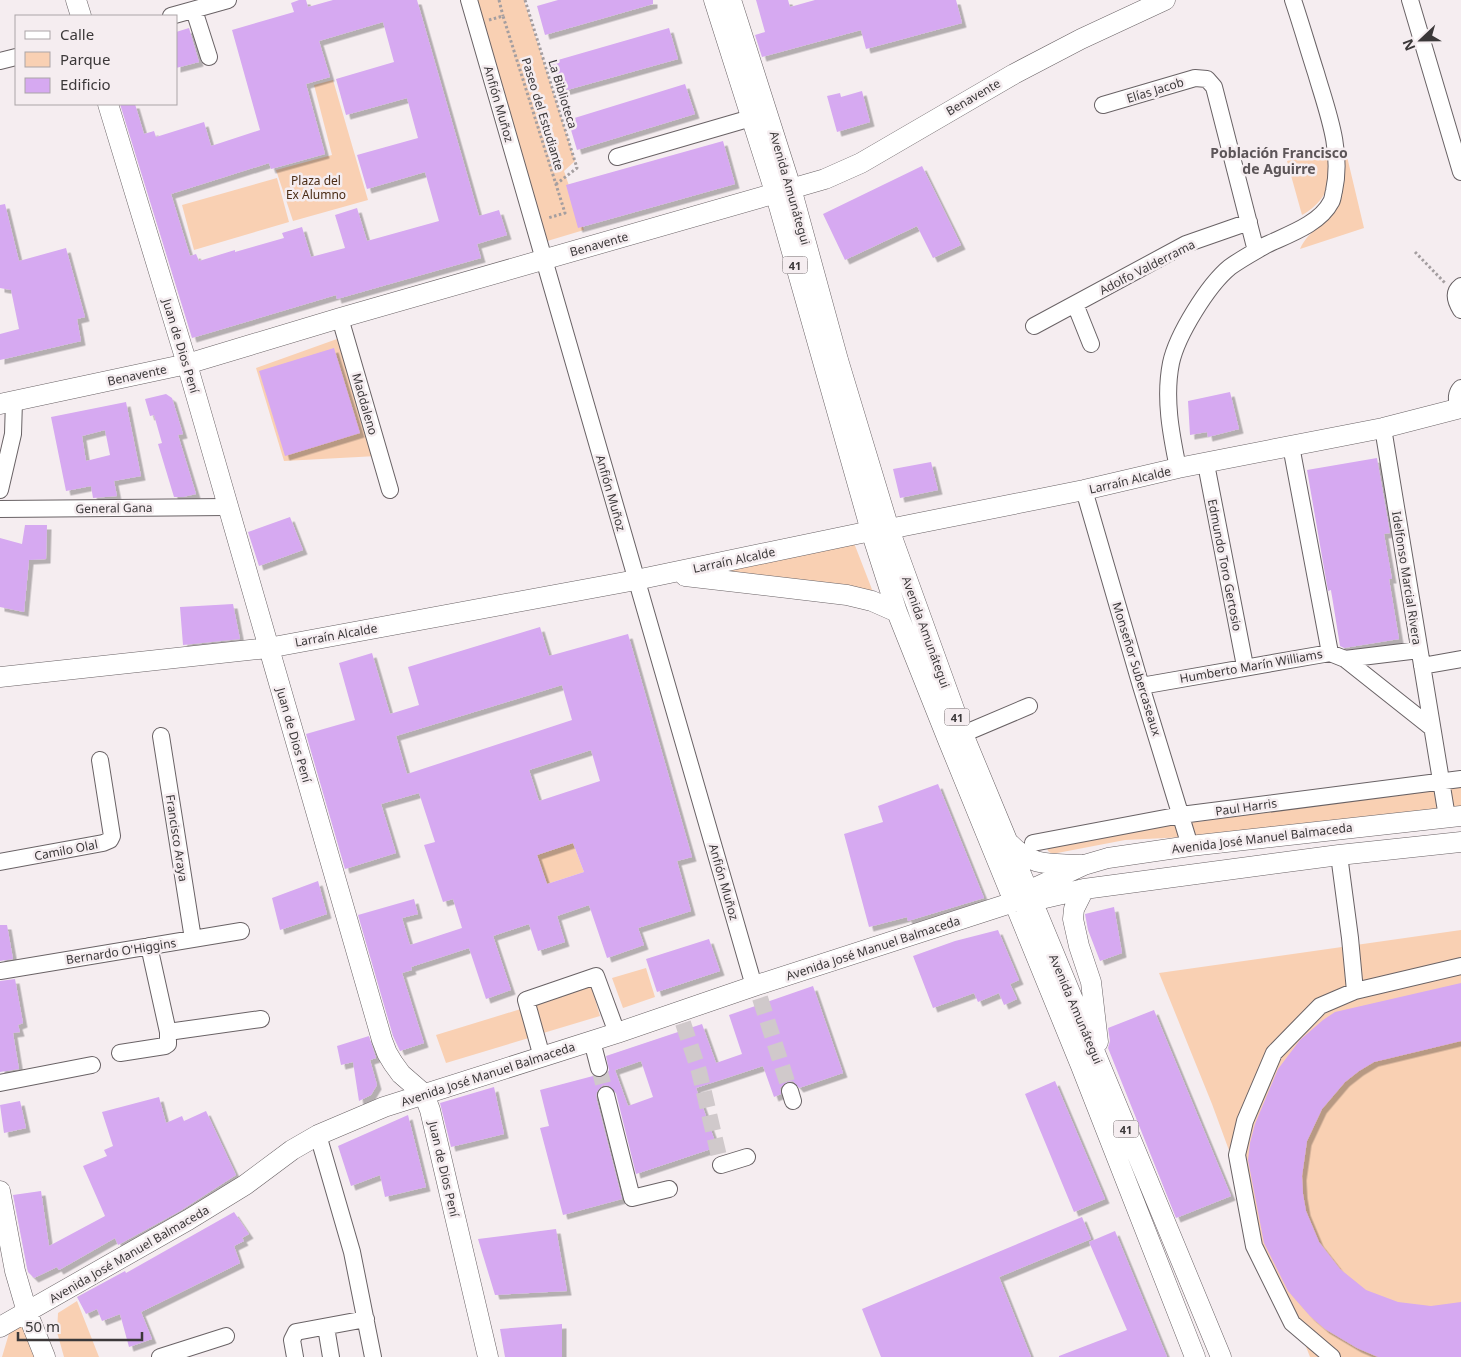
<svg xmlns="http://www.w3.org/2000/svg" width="1461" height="1357" font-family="'Noto Sans',sans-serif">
  <defs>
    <filter id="shadow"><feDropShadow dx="4.5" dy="4.5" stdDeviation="0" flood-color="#0004"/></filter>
  </defs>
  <rect width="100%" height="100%" fill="#f5edf0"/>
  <!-- green -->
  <path fill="#f9d0b3" d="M473,0H524L575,161L564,171L584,230L544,242Z
    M333,80L368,200L293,221L276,170L332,155L314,85Z
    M1345,148L1364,228L1300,249C1309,230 1322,227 1334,213C1345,199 1345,164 1345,148Z
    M1325,150C1327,157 1331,166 1330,173C1330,192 1317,207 1302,215L1287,161Z
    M277,178L289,222L194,250L182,205Z
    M337,339L377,456L284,461L256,368Z
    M854,543L880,610L695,573Z
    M1461,783V806L1206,836L1125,840L1052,854L1048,851L1046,845L1055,837L1204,821Z
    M573,843L584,872L547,884L537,855Z
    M1461,930V1357H1310L1289,1303L1262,1247L1252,1213L1212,1104L1159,973Z
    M646,968L655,997L623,1008L612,978Z
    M591,985L600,1016L540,1034L532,1004Z
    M524,1008L532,1037L446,1063L436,1035Z
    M77,1301L99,1357H64L57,1332L58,1313Z
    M25,1321L39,1357H2L10,1330Z"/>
  <!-- building -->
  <path fill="#d6a9f1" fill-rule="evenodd" filter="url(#shadow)" d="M299,0H306L308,7L333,0H417L479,216L499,210L507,235L477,244L481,258L337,299L336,295L192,338L120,104H135L144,134L154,131L156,137L204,122L211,146L260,130L232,30L294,12L291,3ZM383,22L394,62L336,79L346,115L407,98L418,138L357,155L367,189L425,172L439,221L367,241L357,208L335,215L345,248L311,257L302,227L282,233L284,238L235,252V250L199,261L196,254L190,256L171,194L269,163L271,169L325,154L306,84L330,77L319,41Z
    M558,0H653V4L545,35L537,6Z
    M756,0H788L790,7L815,0H956L962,23L866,49L861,30L762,57L755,35L765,32Z
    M189,28L199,62L176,68V32Z
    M669,28L678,59L560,92L551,62Z
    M685,84L695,114L577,150L568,120Z
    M862,91L870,122L837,132L827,96L840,93L841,97Z
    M723,141L735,184L578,228L566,185Z
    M922,166L961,245L933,258L917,226L845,260L823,214Z
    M5,204L19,261L66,248L85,317L77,319L81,341L0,360V334L19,329L11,290L0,288V205Z
    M334,348L360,433L285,456L259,371Z
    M1230,392L1239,429L1208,437L1207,432L1190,435L1188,401Z
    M166,394L172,398L183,434L178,435L196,494L183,497H174L158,444L162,443L154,415L150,416L145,399Z
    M126,402L141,476L114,481L117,496L93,498L91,486L66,491L51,417ZM105,430L110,455L86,461L82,436Z
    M1377,458L1390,533L1384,534L1392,579H1389L1399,639L1344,648L1340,646L1331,590L1328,591L1307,470Z
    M931,462L938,490L900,498L893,469Z
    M290,517L303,550L259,566L248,532Z
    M25,525H47L46,559L29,560L24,612L0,607V538L22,544Z
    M233,604L240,639L183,645L180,607Z
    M540,627L549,656L628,634L692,857L677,861L691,911L638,928L644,945L607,958L589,905L557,916L565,942L538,951L529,924L493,936L511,990L486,999L469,948L411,967L412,970L402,973L424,1043L400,1051L393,1036L358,915L414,899L418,914L402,918L410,945L462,928L453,899L443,902L424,845L435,842L419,793L381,804L396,853L345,869L306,734L355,720L339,663L372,653L390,714L419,705L408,667ZM562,685L572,720L407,774L396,736ZM591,750L600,781L539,801L529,770ZM573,843L584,872L547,884L537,855Z
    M938,784L984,898L908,921L907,917L869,927L844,834L883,822L878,806Z
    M318,881L327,914L280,930L272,898Z
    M1114,907L1122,953L1100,961L1088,930L1085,914Z
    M0,925H7L13,959L0,961Z
    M998,930L1019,980L1010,984L1017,999L1004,1005L999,993L978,1002L974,993L933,1008L913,956L955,941Z
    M709,939L720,971L657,992L646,959Z
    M15,979L23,1023L18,1025L20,1032L13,1033L19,1069L0,1072V981Z
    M1461,983V1041L1374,1062L1359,1071L1345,1082L1322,1109L1307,1141L1302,1176L1303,1194L1306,1211L1319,1242L1340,1269L1366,1290L1398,1302L1431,1306L1461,1302V1357H1378L1357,1348L1325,1329L1310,1316L1288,1291L1264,1243L1248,1160L1250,1143L1255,1124L1278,1069L1300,1040L1323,1020L1335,1012Z
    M813,986L843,1073L799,1088L793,1081L787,1082L780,1088L781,1094L774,1097L763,1066L696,1088L717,1147L636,1174L616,1093L609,1086L603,1085L597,1092L596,1097L622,1199L563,1215L540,1128L549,1126L540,1090L593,1076L602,1078L606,1075L609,1070L606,1056L702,1024L716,1063L742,1054L729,1015ZM641,1061L653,1097L628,1106L615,1070Z
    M1154,1010L1231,1196L1176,1218L1108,1048L1110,1041L1108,1028Z
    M369,1036L376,1058L370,1060L377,1085L371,1095L359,1101L353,1062L341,1065L337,1046Z
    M1055,1081L1105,1199L1074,1212L1025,1094Z
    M494,1087L504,1134L451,1147L440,1103Z
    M159,1097L166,1123L182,1116L184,1121L206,1111L236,1175L180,1211L118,1245L115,1238L59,1270L57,1267L34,1278L28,1272L27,1268L13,1195L41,1191L49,1246L105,1216L83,1166L107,1156L104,1150L113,1146L102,1112Z
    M20,1101L26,1128L4,1133L0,1105Z
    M408,1115L426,1187L385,1197L380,1175L351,1186L338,1146Z
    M234,1212L249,1234L242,1238L244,1241L234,1246L240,1263L141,1312L152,1339L129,1347L120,1314L102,1321L97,1309L86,1314L77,1297L125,1271L126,1273Z
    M1082,1217L1091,1239L999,1277L1031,1357H881L862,1309Z
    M556,1229L567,1291L495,1295L478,1239Z
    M1115,1231L1167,1357H1059V1356L1127,1330L1089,1242Z
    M562,1324V1357H505L500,1329Z"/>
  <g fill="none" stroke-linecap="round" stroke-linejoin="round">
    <!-- minor-tunnel -->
    <path stroke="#d0c9cb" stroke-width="16" stroke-dasharray="16 8" stroke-linecap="butt" d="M760,998L790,1091
      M683,1023L699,1071L721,1165
      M599,1068L606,1095"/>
    <!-- minor casing -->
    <g stroke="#696265" stroke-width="18">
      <path id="minor" d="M469,0L754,986
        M1410,0L1461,172
        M194,10L209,57
        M171,16L228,0
        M0,61L16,57
        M1103,105L1195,78L1207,79L1214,87L1256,251
        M617,157L751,118
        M1461,286C1452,293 1456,302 1461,310
        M1075,304L1091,344
        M340,318L390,490
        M1034,326L1186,244L1249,222
        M1458,409C1457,401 1455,394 1461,388
        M1383,428L1447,817
        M1291,446L1330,653
        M1206,464L1245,666
        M1178,468C1171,434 1164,398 1171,363C1177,335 1208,285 1230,267C1241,259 1254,252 1266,245C1287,235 1320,224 1331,202C1333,199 1333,194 1334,191C1343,150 1327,111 1316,73C1308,48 1301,24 1293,0
        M0,490L13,434L14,401
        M1084,490L1141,686L1190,846
        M0,509L227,507
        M1345,659L1432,728
        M1422,666L1461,659
        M1141,686L1330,653L1345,659L1419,650
        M963,734L1029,706
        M161,736L193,939
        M1033,843L1181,815L1461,779
        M1339,855L1350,938L1355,991
        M0,862L103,843L110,840L112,836L100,760
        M0,971L241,931
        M168,1032L261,1019
        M592,1041L599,1068
        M120,1053L165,1046L168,1044V1032L149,946
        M542,1057L526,1000L596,976L617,1033
        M0,1083L92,1065
        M790,1091L793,1101
        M606,1095L632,1198L669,1189
        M318,1135L352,1252L373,1357
        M721,1165L747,1157
        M326,1327L331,1357
        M160,1357L226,1336
        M295,1357L292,1340L296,1332L366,1319
        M1332,1357L1292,1323L1254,1246L1237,1155L1245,1121L1274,1053L1320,1006L1355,991L1461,966"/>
    </g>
    <!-- major casing -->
    <g stroke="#696265" stroke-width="21">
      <path id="major" d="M76,0L81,16
        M714,0L775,192L871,531L897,612L948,740L1081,1066L1195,1357
        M731,0L791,188L838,360L889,529L963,734L1221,1357
        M108,104L187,364L382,1040L387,1053L393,1063L401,1074L424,1094L430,1110L488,1357
        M0,404L187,364L340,318L825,179L861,163L1014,74L1081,39L1165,0
        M685,576L847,595L872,601L897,612
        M0,677L268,648L636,580L871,531L889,529L1084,490L1178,468L1383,428L1461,408
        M1010,844C1033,868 1051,863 1082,865
        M1084,889L1074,909L1073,919L1079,946L1091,982L1098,1042
        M1020,898L1028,891L1084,865L1108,858L1190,846L1461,816
        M0,1191L15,1271L27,1312L45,1357
        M0,1327L188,1220L245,1185L292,1150L318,1135L384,1107L617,1033L754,986L1014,902L1032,901L1084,889L1339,855L1461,842"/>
    </g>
    <!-- path -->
    <path stroke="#a49ea0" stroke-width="3" stroke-dasharray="2.5 2.5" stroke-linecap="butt" d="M499,0L503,16
      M525,0L577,168L555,185
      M489,20L503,16L565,213L548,218
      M1415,252L1445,283"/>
    <!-- minor -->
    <use href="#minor" stroke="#fff" stroke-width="16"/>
    <!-- major -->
    <use href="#major" stroke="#fff" stroke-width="20"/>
  </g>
  <g text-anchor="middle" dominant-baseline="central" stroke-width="5" stroke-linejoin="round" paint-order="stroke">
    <!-- shield labels -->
    <g fill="#f5edf0" stroke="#736e70" stroke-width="1">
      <rect x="782.5" y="256.5" width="25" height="17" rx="4"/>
      <rect x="944.5" y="708.5" width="25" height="17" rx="4"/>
      <rect x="1113.5" y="1120.5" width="25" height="17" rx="4"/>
    </g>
    <g font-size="11" font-weight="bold" fill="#3b3839">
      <text x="795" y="265">41</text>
      <text x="957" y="717">41</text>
      <text x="1126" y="1129">41</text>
    </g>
    <!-- street labels -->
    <g font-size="12" fill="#3b3839" stroke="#f5edf0">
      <text transform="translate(1155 90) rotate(-17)">Elías Jacob</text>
      <text transform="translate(563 94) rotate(73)">La Biblioteca</text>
      <text transform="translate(973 97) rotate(-30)">Benavente</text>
      <text transform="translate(499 104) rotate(74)">Anfión Muñoz</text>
      <text transform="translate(543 114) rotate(73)">Paseo del Estudiante</text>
      <text transform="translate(790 188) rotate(74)">Avenida Amunátegui</text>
      <text transform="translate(599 244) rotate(-16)">Benavente</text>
      <text transform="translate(1147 267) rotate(-27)">Adolfo Valderrama</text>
      <text transform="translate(181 346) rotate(73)">Juan de Dios Pení</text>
      <text transform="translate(137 375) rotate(-12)">Benavente</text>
      <text transform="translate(365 404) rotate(74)">Maddaleno</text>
      <text transform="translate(1130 480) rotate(-13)">Larraín Alcalde</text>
      <text transform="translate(611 493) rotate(74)">Anfión Muñoz</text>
      <text transform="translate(114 508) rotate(-1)">General Gana</text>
      <text transform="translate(734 560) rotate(-12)">Larraín Alcalde</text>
      <text transform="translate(1225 565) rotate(79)">Edmundo Toro Gertosio</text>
      <text transform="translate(1407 578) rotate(81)">Idelfonso Marcial Rivera</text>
      <text transform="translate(926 632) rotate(70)">Avenida Amunátegui</text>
      <text transform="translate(336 635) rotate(-10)">Larraín Alcalde</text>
      <text transform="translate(1251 666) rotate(-10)">Humberto Marín Williams</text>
      <text transform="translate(1137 669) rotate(73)">Monseñor Subercaseaux</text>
      <text transform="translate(294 735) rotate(74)">Juan de Dios Pení</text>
      <text transform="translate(1246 807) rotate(-8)">Paul Harris</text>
      <text transform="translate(177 838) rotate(81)">Francisco Araya</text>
      <text transform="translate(1262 838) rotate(-7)">Avenida José Manuel Balmaceda</text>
      <text transform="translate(66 850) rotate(-11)">Camilo Olal</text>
      <text transform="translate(724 882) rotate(74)">Anfión Muñoz</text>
      <text transform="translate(873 948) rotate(-18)">Avenida José Manuel Balmaceda</text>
      <text transform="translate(121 951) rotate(-9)">Bernardo O'Higgins</text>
      <text transform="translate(1076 1009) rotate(67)">Avenida Amunátegui</text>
      <text transform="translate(488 1074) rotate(-18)">Avenida José Manuel Balmaceda</text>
      <text transform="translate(444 1169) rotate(77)">Juan de Dios Pení</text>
      <text transform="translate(129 1254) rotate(-30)">Avenida José Manuel Balmaceda</text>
    </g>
    <!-- park labels -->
    <g font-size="12" fill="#4a2c15" stroke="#f5edf0">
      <text x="316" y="180">Plaza del<tspan x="316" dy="14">Ex Alumno</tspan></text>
    </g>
    <!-- neighbourhood labels -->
    <g font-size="14" font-weight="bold" fill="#5c5558" stroke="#f5edf0">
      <text x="1279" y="152">Población Francisco<tspan x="1279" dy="16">de Aguirre</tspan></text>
    </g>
  </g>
  <!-- legend -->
  <rect x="15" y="15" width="162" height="90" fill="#f5edf0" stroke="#aba5a7"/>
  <rect x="25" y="31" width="25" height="8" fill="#ffffff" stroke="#aba5a7"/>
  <text x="60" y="40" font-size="15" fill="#3b3839">Calle</text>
  <rect x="25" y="52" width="25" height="15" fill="#f9d0b3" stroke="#aba5a7"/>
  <text x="60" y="65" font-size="15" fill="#3b3839">Parque</text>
  <rect x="25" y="78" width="25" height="15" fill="#d6a9f1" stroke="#aba5a7"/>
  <text x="60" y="90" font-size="15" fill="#3b3839">Edificio</text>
  <!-- north arrow -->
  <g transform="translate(1421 40) rotate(248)" stroke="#f5edf0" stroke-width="4" paint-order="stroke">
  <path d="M0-4L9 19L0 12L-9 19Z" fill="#3b3839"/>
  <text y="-8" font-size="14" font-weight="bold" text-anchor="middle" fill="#3b3839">N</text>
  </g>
  <!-- scale -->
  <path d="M18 1332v8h124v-8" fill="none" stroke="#3b3839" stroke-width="2.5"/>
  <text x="25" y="1332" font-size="15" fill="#3b3839" stroke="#f5edf0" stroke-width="4" paint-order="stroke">50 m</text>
</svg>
